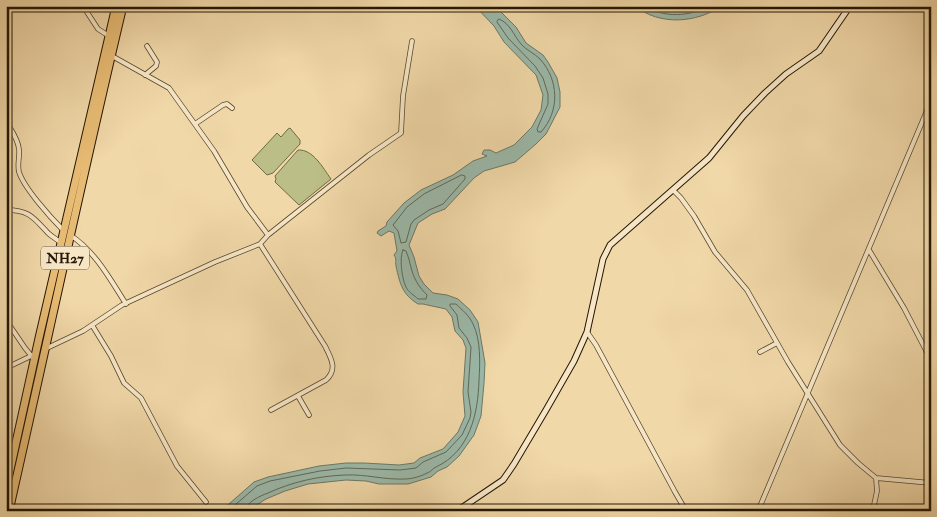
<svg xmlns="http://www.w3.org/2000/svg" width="937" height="517" font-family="'IM FELL Double Pica',serif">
  <rect width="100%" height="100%" fill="#f1d8a8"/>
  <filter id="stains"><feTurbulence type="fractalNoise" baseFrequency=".004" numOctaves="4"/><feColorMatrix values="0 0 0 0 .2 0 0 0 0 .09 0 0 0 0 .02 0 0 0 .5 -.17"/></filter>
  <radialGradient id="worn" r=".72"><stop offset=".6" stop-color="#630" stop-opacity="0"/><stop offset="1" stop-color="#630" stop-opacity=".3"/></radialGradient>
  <!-- green -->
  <path fill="#bbbe86" stroke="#706a44" d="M290,128L300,140V144L273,173L267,175L252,160L277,133L281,137L288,129Z
    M298,150C313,149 323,168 331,179L299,205L275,182L276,179L275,176Z"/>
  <!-- water -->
  <path fill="#9bb9aa" stroke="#6b7867" d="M475,6H495L516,27L526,43L543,55L548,62L557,78L560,92V107L546,134L536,144L515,162L484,171L474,178L445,209L432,214L418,223L409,245L414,257L419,276L424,284L433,293L447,295L458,299L470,310L478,322L485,363L484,383L481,416L474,435L459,456L447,467L438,471L431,477L408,484H379L366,481L346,480L308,484L285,491L266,499L247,511H221L254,482L268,477L319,466L346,463H364L399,465L414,463L420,458L443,449L458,432L465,416L463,392L466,348L463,340L455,331L452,317L446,309L423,304H418C402,294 400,284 396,266C395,261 397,259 394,255L397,251L394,233L389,231L381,236L377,233L378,231L386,226L387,222L404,203L421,190L453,175L473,161L487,156L482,154L484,150H490L496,153L514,145L532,127L541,110L543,95L536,75L504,42L494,26Z
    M635,6H722C696,23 660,26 635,6Z"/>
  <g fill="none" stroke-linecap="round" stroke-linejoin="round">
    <!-- shore -->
    <path stroke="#606856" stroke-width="1" d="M643,6C665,18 688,17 710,6
      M499,19C510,23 514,36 521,44C526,50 534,53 540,59C559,80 560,111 541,132H538L537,129L548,104V94L543,78L535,66L508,38L497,22Z
      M462,175L465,176V179L443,204L429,210L414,220L411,224L406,242L401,243L398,231L393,225L407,207L424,194Z
      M403,250L406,251C409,258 410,264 412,271C415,281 420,288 427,295L426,299H418C414,295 408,292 406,287C402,279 399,258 403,250Z
      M228,511L257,486L270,481L320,471L346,468L400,470L416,468L423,462L446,452L462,435L470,418L471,412L468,392L471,347L467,338L459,328L457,315L450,306V304H456C462,310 469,315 473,324C481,340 480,363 479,380C478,414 470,451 436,467C433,468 431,472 427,473C422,476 412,479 405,479C384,480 366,474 345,475C318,476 292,482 268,493C260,496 246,502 245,511"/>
    <!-- street casing -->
    <g stroke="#57462c" stroke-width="5.5">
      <path id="street" d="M83,6L98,29L109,36
        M145,75L156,66L157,62L147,46
        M6,121C11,130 18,139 19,149C20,157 17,164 19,172C24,188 51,218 63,230
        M195,124L223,105L227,104L232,108
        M673,190L681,198L694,216L715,252L747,290L788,362L840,445L858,463L876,478L877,491L874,505L879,511
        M6,210C29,210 33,217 48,233C52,237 57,239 61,243
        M70,235C95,251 110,279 126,304
        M268,235L369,155L401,133L403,96L412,41
        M260,244L325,346C331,358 338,369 326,380L271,410
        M869,250L904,308L931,360
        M6,320L25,348L34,359
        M92,325L111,356L124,383L141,398L177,466L206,502
        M587,332L596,345L675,492L686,511
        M45,349L83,331L122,305L215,262L260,244L268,235L247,207L214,151L169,88L112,56
        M760,352L777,343
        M6,368L31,356
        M298,396L309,415
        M876,478L931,483
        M758,511L931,101"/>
    </g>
    <!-- secondary casing -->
    <g stroke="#241603" stroke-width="7">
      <path id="secondary" d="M457,511L503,480L514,464L546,410L574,361L587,332L603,259L610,245L709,158L743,116L765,93L786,74L819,51L850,6"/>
    </g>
    <!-- highway casing -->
    <g stroke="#241603" stroke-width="9">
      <path id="highway" d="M6,488L39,338L116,6
        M9,511C47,343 83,174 123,6"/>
    </g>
    <!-- street -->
    <use href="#street" stroke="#f6e6c6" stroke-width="4"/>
    <!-- secondary -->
    <use href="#secondary" stroke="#f6e6c6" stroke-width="5"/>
    <!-- highway -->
    <use href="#highway" stroke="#e8bc74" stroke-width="7"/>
  </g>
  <g text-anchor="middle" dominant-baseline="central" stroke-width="4" stroke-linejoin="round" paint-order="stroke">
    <!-- shield labels -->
    <rect fill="#f6e6c6" stroke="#63543e" stroke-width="1" x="41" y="246.5" width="48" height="23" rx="4"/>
    <g font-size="14" font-weight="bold" fill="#241603">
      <text x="65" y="258">NH27</text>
    </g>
  </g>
  <!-- margin -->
  <rect width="937" height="517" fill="none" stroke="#f1d8a8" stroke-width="25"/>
  <rect x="8" y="8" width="922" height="502" fill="none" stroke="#241603" stroke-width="2.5"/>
  <rect x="12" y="12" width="912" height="492" fill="none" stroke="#241603"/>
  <rect width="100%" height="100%" filter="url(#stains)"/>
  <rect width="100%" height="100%" fill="url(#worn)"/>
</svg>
